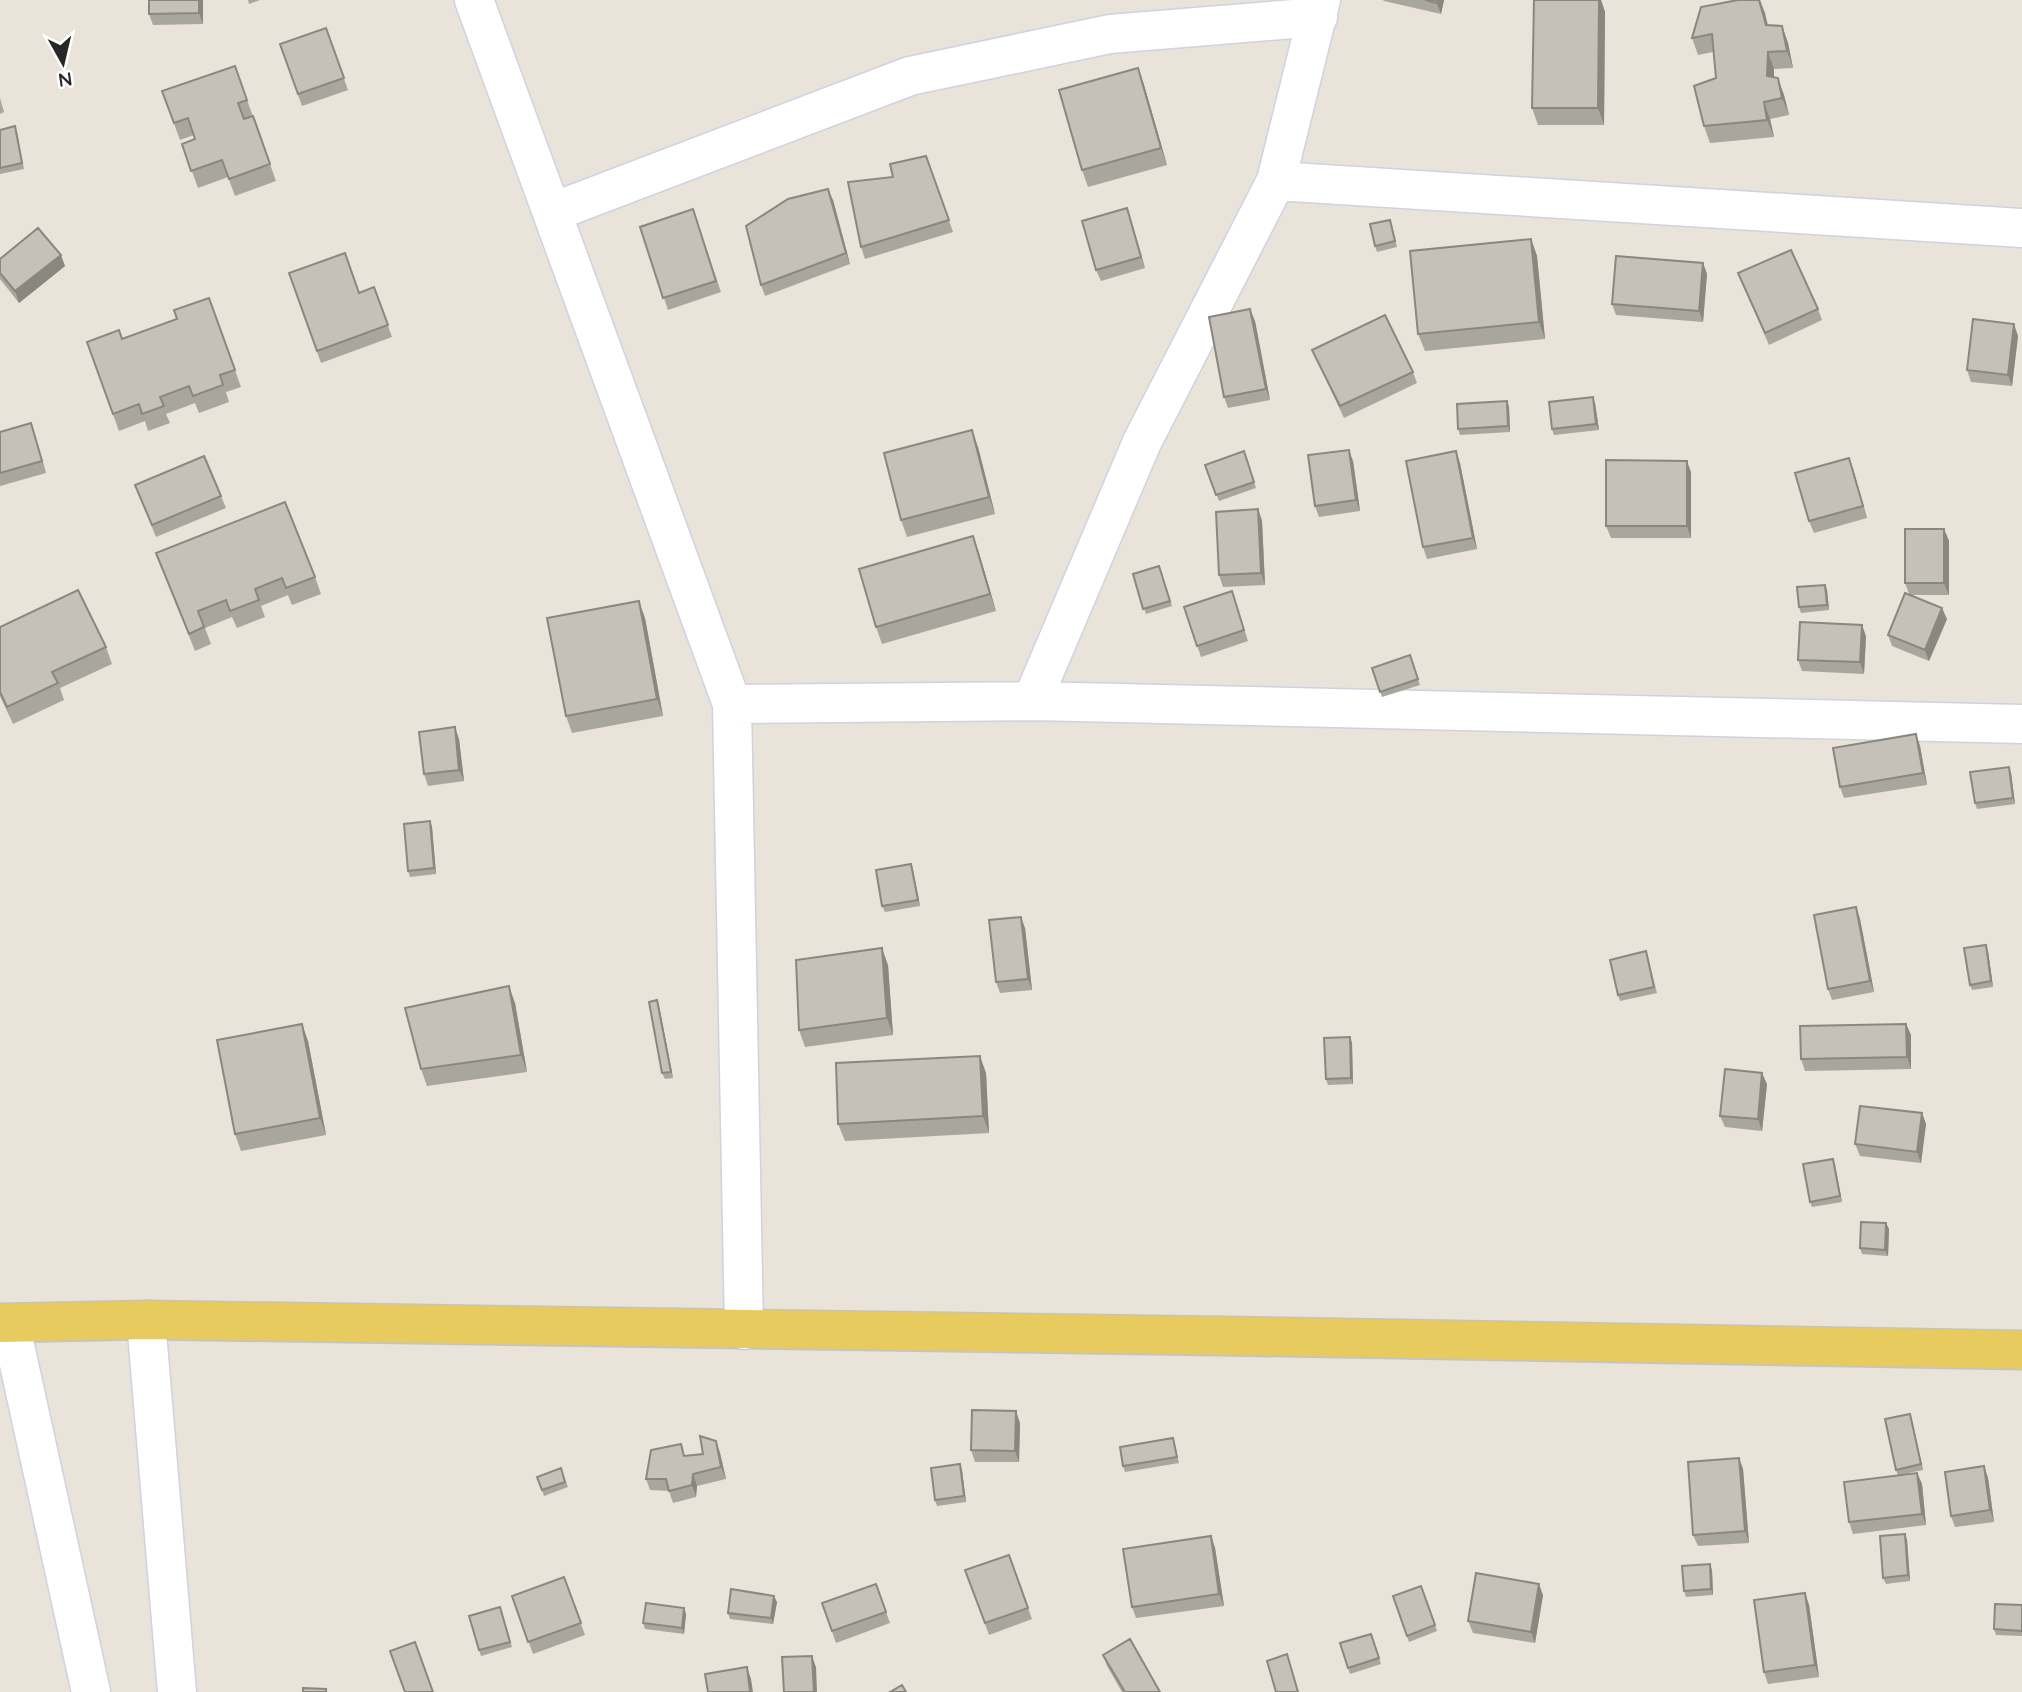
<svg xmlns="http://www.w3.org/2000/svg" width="2022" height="1692" font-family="Quicksand,sans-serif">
  <rect width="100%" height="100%" fill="#e9e3d9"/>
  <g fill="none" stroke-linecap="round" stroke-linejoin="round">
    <!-- minor casing -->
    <g stroke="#cfd2e0" stroke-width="41">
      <path id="minor" d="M474,0L732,704L744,1330
        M1276,181L2022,228
        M553,212L910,76L1110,34L1318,17
        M1032,701L1142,442L1276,181L1321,0
        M732,704L1032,701L2022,724
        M146,1320L177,1692
        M10,1323L91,1692"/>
    </g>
    <!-- major casing -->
    <g stroke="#c3c3c3" stroke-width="41">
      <path id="major" d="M0,1323L146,1320L1222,1336L2022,1350"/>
    </g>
    <!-- minor -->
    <use href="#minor" stroke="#fff" stroke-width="38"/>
    <!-- major -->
    <use href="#major" stroke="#e8cb5f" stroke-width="38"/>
  </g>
  <!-- wall -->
  <path fill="#a9a69e" d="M149,0H203V24L153,25L149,14Z
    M248,0H260L249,4Z
    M1383,0H1444L1441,14L1384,1Z
    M1534,0H1601L1605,12L1604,125H1538L1532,108Z
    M1760,0L1768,26H1782L1788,43L1793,68L1774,69V77L1784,95L1789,115L1770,119L1774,137L1710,143L1704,126L1716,78L1713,52L1698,55L1692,38Z
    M326,28L348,90L302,106L280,44Z
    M235,66L276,181L235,196L228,177L198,188L182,144L195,139L194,135L180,140L162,91Z
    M1138,68L1144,85L1167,165L1088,187L1082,170Z
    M0,98L4,112L0,114Z
    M0,130L17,132L24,169L0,174Z
    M926,156L953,232L865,259L861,247L893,177Z
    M833,200L850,264L765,296L761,285Z
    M1127,208L1145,268L1101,281L1096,270Z
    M1390,220L1397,247L1377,252L1375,246Z
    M697,221L721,292L668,310L640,227Z
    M1531,239L1537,256L1545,339L1425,351L1418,334Z
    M0,259L65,266L19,303L0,279Z
    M1703,263L1707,274L1703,322L1616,315L1612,304Z
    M289,273L359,293L374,287L392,337L321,363Z
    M1738,273L1818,309L1822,320L1769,345Z
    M209,298L241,387L226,392L229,402L199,413L195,403L166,414L170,423L148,431L145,421L119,431L87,342L122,339L177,319Z
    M1255,321L1270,400L1228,408L1224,397Z
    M2018,336L2012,386L1971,382L1967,370Z
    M1312,350L1413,372L1417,383L1344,418L1317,361Z
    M1507,401L1509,407L1510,432L1460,435L1458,429Z
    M1595,403L1599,430L1554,435L1552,429Z
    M31,423L46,473L0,486V432Z
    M978,447L995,514L907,537L901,520Z
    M1244,451L1256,488L1219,501L1205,465Z
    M1353,461L1360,511L1319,517L1315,506Z
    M1460,463L1477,549L1427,559L1423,547Z
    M1853,469L1867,518L1814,533L1809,521Z
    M1691,472V538H1611L1606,526Z
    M135,485L221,496L226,508L156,537Z
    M1258,509L1262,521L1265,585L1223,587L1219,575Z
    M1944,529L1949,541V595H1911L1947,619L1929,661L1892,646L1888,635L1909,594L1905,583Z
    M156,553L315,577L321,594L292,605L288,595L261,606L265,617L237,628L232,617L205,628L211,644L195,651Z
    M979,553L996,611L882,644L876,627Z
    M1159,566L1172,606L1146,614L1133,574Z
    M1825,585L1827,590L1829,610L1801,613L1799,607Z
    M1232,591L1248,641L1201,657L1184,607Z
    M645,618L663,716L572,733L566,716Z
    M0,627L106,647L112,664L60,688L64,700L13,724L0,696Z
    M1866,636L1864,674L1802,671L1798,660Z
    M1410,655L1420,685L1382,697L1372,668Z
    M1916,734L1920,746L1927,785L1844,798L1840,787Z
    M459,739L464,781L428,786L424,774Z
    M2011,773L2015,804L1977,809L1975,803Z
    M430,821L432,827L436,874L410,877L408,871Z
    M911,864L920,906L885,912L882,906Z
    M1856,907L1860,919L1874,992L1832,1000L1828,989Z
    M1025,928L1032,990L1000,993L996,982Z
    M1646,951L1657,993L1620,1001L1618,995Z
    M1988,951L1993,987L1972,990L1970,985Z
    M888,965L893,1035L805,1047L799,1030Z
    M657,1000L659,1006L673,1078L665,1079L662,1073Z
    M515,1003L527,1072L427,1086L421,1069Z
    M1906,1024L1911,1035V1069L1805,1071L1801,1059Z
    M1350,1037L1352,1043L1353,1084L1328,1085L1326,1079Z
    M308,1041L326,1135L241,1151L235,1134Z
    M986,1073L989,1133L845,1141L838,1124Z
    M1767,1084L1762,1131L1725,1127L1720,1116Z
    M1922,1113L1926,1124L1921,1163L1860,1156L1855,1144Z
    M1833,1159L1842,1202L1812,1207L1810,1202Z
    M1886,1223L1889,1229L1888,1256L1862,1254L1860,1248Z
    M1910,1414L1923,1470L1899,1475L1917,1473L1922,1484L1926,1525L1853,1534L1849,1522L1898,1475L1896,1470Z
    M1020,1423L1019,1462H975L971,1450Z
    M1173,1438L1179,1463L1125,1472L1123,1466Z
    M716,1441L720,1453L726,1479L697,1486L696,1497L673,1503L669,1491L650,1490L646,1479L686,1456L703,1454Z
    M1739,1458L1743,1469L1749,1543L1698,1546L1693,1535Z
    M960,1464L962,1470L966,1502L937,1506L935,1500Z
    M1984,1466L1988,1478L1994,1522L1955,1527L1951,1516Z
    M561,1468L568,1487L544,1496L537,1477Z
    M1211,1536L1215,1548L1224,1606L1136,1618L1132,1607Z
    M1907,1540L1910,1581L1886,1584L1883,1578Z
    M1009,1555L1032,1619L989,1635L965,1570Z
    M1712,1570L1713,1595L1686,1597L1684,1591Z
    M564,1577L585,1635L533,1654L512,1596Z
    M876,1584L890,1623L836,1643L822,1603Z
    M1805,1593L1809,1605L1819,1677L1768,1684L1764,1672Z
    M1543,1595L1535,1643L1473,1633L1468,1621Z
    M1393,1596L1435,1625L1437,1631L1409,1642Z
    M777,1602L773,1624L730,1619L728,1613Z
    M2022,1605V1636L1996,1635L1994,1629Z
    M684,1608L686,1614L684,1634L645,1629L643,1623Z
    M502,1613L512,1647L481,1656L479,1650Z
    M1371,1634L1381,1664L1350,1674L1340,1643Z
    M1103,1655L1160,1692H1122L1107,1666Z"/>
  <!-- shaded-wall -->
  <path fill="#8a8781" d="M199,0H203V24L199,13Z
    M1437,0H1444L1441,14L1437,3Z
    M1599,0H1601L1605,12L1604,125L1598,108Z
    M1760,0L1765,13L1772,43L1766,25Z
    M1782,26L1788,43L1793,68L1787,51Z
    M1768,52L1774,69V94L1767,76Z
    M1138,68L1144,85L1167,165L1161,148Z
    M1778,78L1784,95L1789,115L1782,98Z
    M1764,102L1770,119L1774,137L1767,120Z
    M828,189L833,200L850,264L846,253Z
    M1127,208L1131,220L1145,268L1141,257Z
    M1531,239L1537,256L1545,339L1539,322Z
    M61,255L65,266L19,303L15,291Z
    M1703,263L1707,274L1703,322L1699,311Z
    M1250,309L1255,321L1270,400L1266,389Z
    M2014,324L2018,336L2012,386L2008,375Z
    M1593,397L1595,403L1599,430L1596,424Z
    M1507,401L1509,407L1510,432L1508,426Z
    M31,423L35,435L46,473L42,461Z
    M972,430L978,447L995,514L989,497Z
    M1349,450L1353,461L1360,511L1356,500Z
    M1456,451L1460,463L1477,549L1473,538Z
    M1849,458L1853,469L1867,518L1863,506Z
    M1687,461L1691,472V538L1687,526Z
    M1258,509L1262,521L1265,585L1261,573Z
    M1944,529L1949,541V595L1944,583Z
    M973,536L979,553L996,611L990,594Z
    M1825,585L1827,590L1829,610L1827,605Z
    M639,601L645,618L663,716L657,699Z
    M1942,608L1947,619L1929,661L1925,650Z
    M1862,625L1866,636L1864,674L1860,662Z
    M455,727L459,739L464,781L459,770Z
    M1916,734L1920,746L1927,785L1923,773Z
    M2009,767L2011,773L2015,804L2013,798Z
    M430,821L432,827L436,874L434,868Z
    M911,864L913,870L920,906L918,900Z
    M1856,907L1860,919L1874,992L1870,981Z
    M1021,917L1025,928L1032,990L1028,979Z
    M1986,945L1988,951L1993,987L1991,981Z
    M882,948L888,965L893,1035L887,1018Z
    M509,986L515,1003L527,1072L521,1055Z
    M657,1000L659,1006L673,1078L671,1072Z
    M302,1024L308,1041L326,1135L320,1118Z
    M1906,1024L1911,1035V1069L1907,1057Z
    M1350,1037L1352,1043L1353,1084L1351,1078Z
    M980,1056L986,1073L989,1133L983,1116Z
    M1762,1073L1767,1084L1762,1131L1758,1119Z
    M1922,1113L1926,1124L1921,1163L1917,1152Z
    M1833,1159L1835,1165L1842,1202L1840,1196Z
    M1886,1223L1889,1229L1888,1256L1885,1250Z
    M1016,1411L1020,1423L1019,1462L1015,1451Z
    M1910,1414L1912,1420L1923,1470L1921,1464Z
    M716,1441L720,1453L726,1479L721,1467Z
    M1739,1458L1743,1469L1749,1543L1745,1531Z
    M960,1464L962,1470L966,1502L964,1496Z
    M1984,1466L1988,1478L1994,1522L1990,1510Z
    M1917,1473L1922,1484L1926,1525L1922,1514Z
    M693,1474L697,1486L696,1497L692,1485Z
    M1905,1534L1907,1540L1910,1581L1908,1575Z
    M1211,1536L1215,1548L1224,1606L1219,1594Z
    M1710,1564L1712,1570L1713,1595L1711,1589Z
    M1539,1584L1543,1595L1535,1643L1531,1632Z
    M1805,1593L1809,1605L1819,1677L1815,1665Z
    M774,1596L777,1602L773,1624L771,1618Z
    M684,1608L686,1614L684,1634L682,1628Z
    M812,1656L816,1667L817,1692H814Z
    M747,1667L751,1679L753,1692H750Z"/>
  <!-- building -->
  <path fill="#c5c1b8" stroke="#8a8781" stroke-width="2" d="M149,0H199V13L149,14Z
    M1425,0H1437V3Z
    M1534,0H1599L1598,108H1532Z
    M1738,0H1759L1766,25L1782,26L1787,51L1768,52L1767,76L1778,78L1782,98L1764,102L1767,120L1704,126L1694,86L1716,78L1712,34L1692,38L1701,7Z
    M326,28L344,78L298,94L280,44Z
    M235,66L247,100L238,103L244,119L253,116L270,164L229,179L222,160L191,171L182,144L195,139L188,118L174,123L162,91Z
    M1138,68L1161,148L1082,170L1059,90Z
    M15,126L22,163L0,168V130Z
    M926,156L949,220L861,247L848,182L893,177L890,164Z
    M828,189L846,253L761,285L746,226L788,199Z
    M1127,208L1141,257L1096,270L1082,221Z
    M693,209L716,281L663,298L640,227Z
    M1390,220L1395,241L1375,246L1370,224Z
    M38,228L61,255L15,291L0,273V259Z
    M1531,239L1539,322L1418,334L1410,251Z
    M1791,250L1818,309L1765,333L1738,273Z
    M345,253L359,293L374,287L388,325L317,351L289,273Z
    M1616,256L1703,263L1699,311L1612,304Z
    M209,298L235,370L220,375L223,385L193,396L189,386L160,397L164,406L142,414L139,404L113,414L87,342L119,330L122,339L177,319L174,310Z
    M1250,309L1266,389L1224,397L1209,317Z
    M1385,315L1413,372L1340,406L1312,350Z
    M1973,319L2014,324L2008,375L1967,370Z
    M1593,397L1596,424L1552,429L1549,402Z
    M1507,401L1508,426L1458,429L1457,404Z
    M31,423L42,461L0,473V432Z
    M972,430L989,497L901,520L884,453Z
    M1349,450L1356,500L1315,506L1308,455Z
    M1244,451L1254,482L1216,495L1205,465Z
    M1456,451L1473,538L1423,547L1406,461Z
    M204,456L221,496L152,525L135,485Z
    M1849,458L1863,506L1809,521L1795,473Z
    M1606,460L1687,461V526H1606Z
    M285,502L315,577L286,588L282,578L255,589L259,600L230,611L226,600L198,611L204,627L189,634L156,553Z
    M1258,509L1261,573L1219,575L1216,512Z
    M1905,529H1944V583H1905Z
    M973,536L990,594L876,627L859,569Z
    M1159,566L1170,601L1143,609L1133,574Z
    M1825,585L1827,605L1799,607L1797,587Z
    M78,590L106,647L52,672L58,683L7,707L0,692V627Z
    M1232,591L1244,630L1197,646L1184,607Z
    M1905,593L1942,608L1925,650L1888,635Z
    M639,601L657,699L566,716L547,618Z
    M1800,622L1862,625L1860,662L1798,660Z
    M1410,655L1418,679L1380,692L1372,668Z
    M455,727L459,770L424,774L419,732Z
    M1916,734L1923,773L1840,787L1833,748Z
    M2009,767L2013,798L1975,803L1970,772Z
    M430,821L434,868L408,871L404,824Z
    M911,864L918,900L882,906L876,870Z
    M1856,907L1870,981L1828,989L1814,915Z
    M1021,917L1028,979L996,982L989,920Z
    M1986,945L1991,981L1970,985L1964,948Z
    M882,948L887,1018L799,1030L796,960Z
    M1646,951L1654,987L1618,995L1610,960Z
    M509,986L521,1055L421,1069L405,1008Z
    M657,1000L671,1072L662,1073L649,1002Z
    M302,1024L320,1118L235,1134L217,1040Z
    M1906,1024L1907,1057L1801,1059L1800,1026Z
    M1350,1037L1351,1078L1326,1079L1324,1038Z
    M980,1056L983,1116L838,1124L836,1063Z
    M1725,1069L1762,1073L1758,1119L1720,1116Z
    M1860,1106L1922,1113L1917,1152L1855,1144Z
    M1833,1159L1840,1196L1810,1202L1803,1164Z
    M1861,1222L1886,1223L1885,1250L1860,1248Z
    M972,1410L1016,1411L1015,1451L971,1450Z
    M1910,1414L1921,1464L1896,1470L1885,1419Z
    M700,1436L716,1441L721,1467L693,1474L692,1485L669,1491L666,1479H646L651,1450L681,1444L684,1456L703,1454Z
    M1173,1438L1177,1457L1123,1466L1120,1447Z
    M1739,1458L1745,1531L1693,1535L1688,1462Z
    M960,1464L964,1496L935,1500L931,1468Z
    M1984,1466L1990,1510L1951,1516L1945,1472Z
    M561,1468L565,1482L542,1490L537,1477Z
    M1917,1473L1922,1514L1849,1522L1844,1482Z
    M1905,1534L1908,1575L1883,1578L1880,1536Z
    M1211,1536L1219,1594L1132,1607L1123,1549Z
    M1009,1555L1028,1608L985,1623L965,1570Z
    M1710,1564L1711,1589L1684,1591L1682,1566Z
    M1476,1573L1539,1584L1531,1632L1468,1621Z
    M564,1577L581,1623L528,1642L512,1596Z
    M876,1584L886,1612L832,1631L822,1603Z
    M1421,1586L1435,1625L1407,1636L1393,1596Z
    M731,1589L774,1596L771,1618L728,1613Z
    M1805,1593L1815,1665L1764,1672L1754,1600Z
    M646,1603L684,1608L682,1628L643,1623Z
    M1995,1604L2022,1605V1631L1994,1629Z
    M500,1607L510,1642L479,1650L469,1616Z
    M1371,1634L1379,1658L1348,1668L1340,1643Z
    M1130,1639L1160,1692H1125L1103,1655Z
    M415,1642L433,1692H405L390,1651Z
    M1287,1654L1298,1692H1276L1267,1661Z
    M812,1656L814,1692H784L782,1657Z
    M747,1667L750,1692H708L705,1674Z
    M902,1685L906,1692H890Z
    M303,1688L326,1689V1692H303Z"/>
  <!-- north arrow -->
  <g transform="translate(63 63) rotate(172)" stroke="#ffffff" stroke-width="5" paint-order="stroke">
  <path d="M0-5L12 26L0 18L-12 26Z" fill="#272727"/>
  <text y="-10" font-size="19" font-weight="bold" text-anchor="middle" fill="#272727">N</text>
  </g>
</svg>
